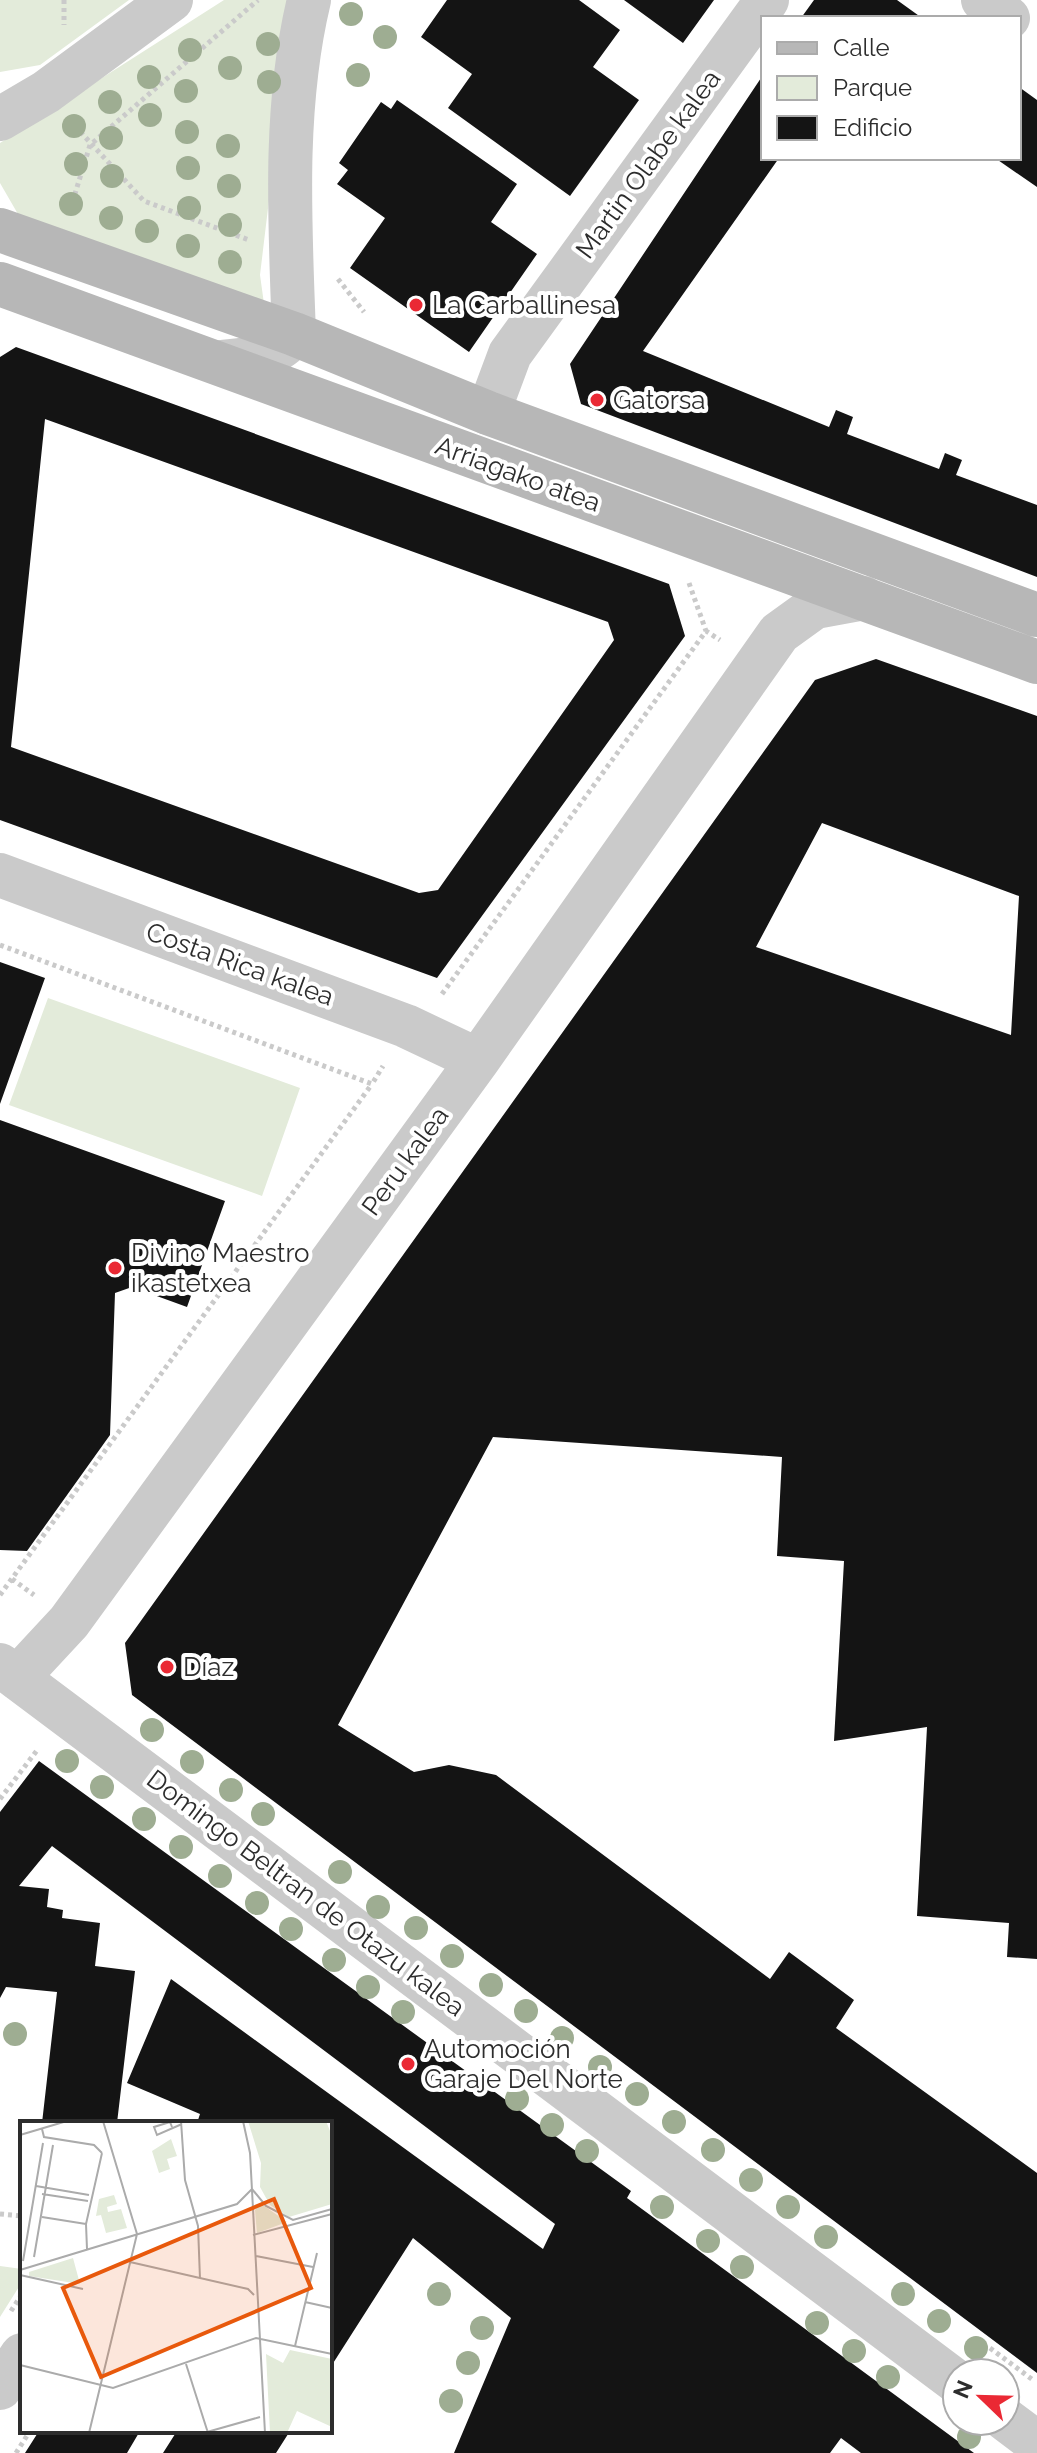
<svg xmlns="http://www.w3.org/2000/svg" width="1037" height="2453" font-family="Raleway,sans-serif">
  <rect width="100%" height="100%" fill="#fff"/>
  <!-- green -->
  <path fill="#e3ebda" d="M0,0H129L40,65L0,72Z
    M224,0H293L260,275L265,311L26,228L0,183V143Z
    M48,998L300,1088L262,1196L9,1105Z
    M0,2266L22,2269V2282L0,2317Z"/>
  <!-- building -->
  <path fill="#141414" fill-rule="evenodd" d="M447,0H579L620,30L593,67L639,100L570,196L448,108L472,74L421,37Z
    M624,0H714L683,43Z
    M814,0H897L922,18H801Z
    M763,75V158H779L643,351L829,427L836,410L853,417L847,434L939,469L945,453L962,460L956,475L1037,505V577L581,404L570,364Z
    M1019,87L1037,100V187L995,158H1019Z
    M397,100L517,184L491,222L537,254L469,352L350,268L385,218L337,184L348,170L339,163L381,102L391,109Z
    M16,347L669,584L685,636L437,978L0,820V357ZM45,419L608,622L614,640L438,890L419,893L11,747Z
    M876,659L1037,716V1959L1007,1957L1009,1923L917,1916L927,1727L834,1741L844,1561L777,1556L782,1457L493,1437L338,1725L414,1772L449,1765L496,1775L770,1979L789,1952L854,2000L836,2028L1037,2173V2373L132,1695L125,1643L815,680ZM822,823L1019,896L1011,1035L756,947Z
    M0,962L45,978L0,1104Z
    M0,1120L225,1201L187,1307L132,1287L115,1293L110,1435L27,1551L0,1550Z
    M39,1761L631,2191L627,2198L974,2453H861L841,2438L830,2453H454L511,2318L413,2238L330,2368V2123H197L200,2114L127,2083L171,1979L543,2249L555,2224L52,1846L19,1886L49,1889L47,1907L63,1910L62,1918L100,1923L95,1966L135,1971L117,2123H42L57,1992L6,1987L0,1998V1812Z
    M39,2431H140L127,2453H25Z
    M177,2431H290L276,2453H163Z"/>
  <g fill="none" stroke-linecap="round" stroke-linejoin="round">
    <!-- path -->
    <path stroke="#cacaca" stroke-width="5" stroke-dasharray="4 4" stroke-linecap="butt" d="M64,0V25
      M75,126L144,201L249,240
      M70,210L90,145L258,0
      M338,279L364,312
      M689,583L706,631
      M0,945L372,1084L383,1066
      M442,994L706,631L720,640
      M12,1579L34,1595
      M0,1595L372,1084
      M0,1799L38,1749
      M0,2214L22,2216
      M11,2311L22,2294
      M990,2348L1033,2380
      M16,2453L30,2431"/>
    <!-- minor -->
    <path stroke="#cacaca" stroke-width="44" d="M983,0L1008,18
      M0,119L46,92L171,0
      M221,362C249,359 276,359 294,334C290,224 283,108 309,0
      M488,413L510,354L767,0
      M0,875L406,1026L478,1060
      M0,1665L957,2382
      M17,1678L69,1622L478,1060L779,633L815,607L864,598
      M0,2388L22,2355
      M1005,2419L1037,2443"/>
    <!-- secondary -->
    <path stroke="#b7b7b7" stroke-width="44" d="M0,230L294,334L488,413L1037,615
      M0,284L1037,662"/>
  </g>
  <!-- trees -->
  <g fill="#9ead92">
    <circle cx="351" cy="14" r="12"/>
    <circle cx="385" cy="37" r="12"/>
    <circle cx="268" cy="44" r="12"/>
    <circle cx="190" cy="50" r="12"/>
    <circle cx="230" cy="68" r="12"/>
    <circle cx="358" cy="75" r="12"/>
    <circle cx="149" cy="77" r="12"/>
    <circle cx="269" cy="82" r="12"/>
    <circle cx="186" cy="91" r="12"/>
    <circle cx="110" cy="102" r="12"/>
    <circle cx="150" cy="115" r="12"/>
    <circle cx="74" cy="126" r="12"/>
    <circle cx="187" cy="132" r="12"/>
    <circle cx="111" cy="138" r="12"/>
    <circle cx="228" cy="146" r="12"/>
    <circle cx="76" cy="164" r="12"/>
    <circle cx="188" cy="168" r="12"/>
    <circle cx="112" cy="176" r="12"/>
    <circle cx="229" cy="186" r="12"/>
    <circle cx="71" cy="204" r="12"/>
    <circle cx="189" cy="208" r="12"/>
    <circle cx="111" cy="218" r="12"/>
    <circle cx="230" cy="225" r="12"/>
    <circle cx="147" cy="231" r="12"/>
    <circle cx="188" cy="246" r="12"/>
    <circle cx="230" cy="262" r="12"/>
    <circle cx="152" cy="1730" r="12"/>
    <circle cx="67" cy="1761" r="12"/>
    <circle cx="192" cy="1762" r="12"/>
    <circle cx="102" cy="1787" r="12"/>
    <circle cx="231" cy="1790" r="12"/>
    <circle cx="263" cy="1814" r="12"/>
    <circle cx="144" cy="1819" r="12"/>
    <circle cx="181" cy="1847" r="12"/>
    <circle cx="340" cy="1872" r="12"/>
    <circle cx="220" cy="1876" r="12"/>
    <circle cx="257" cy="1903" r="12"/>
    <circle cx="378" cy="1907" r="12"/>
    <circle cx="416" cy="1928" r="12"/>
    <circle cx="291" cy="1929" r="12"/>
    <circle cx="452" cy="1956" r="12"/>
    <circle cx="334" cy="1960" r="12"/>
    <circle cx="491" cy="1985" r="12"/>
    <circle cx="368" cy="1987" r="12"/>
    <circle cx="526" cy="2011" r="12"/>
    <circle cx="403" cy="2012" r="12"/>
    <circle cx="15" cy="2034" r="12"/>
    <circle cx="562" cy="2038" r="12"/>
    <circle cx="600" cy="2067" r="12"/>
    <circle cx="637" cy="2094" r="12"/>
    <circle cx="517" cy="2099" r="12"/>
    <circle cx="674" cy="2122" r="12"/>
    <circle cx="552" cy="2125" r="12"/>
    <circle cx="713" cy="2150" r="12"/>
    <circle cx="587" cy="2151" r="12"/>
    <circle cx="751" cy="2180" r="12"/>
    <circle cx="662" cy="2207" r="12"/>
    <circle cx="788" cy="2207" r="12"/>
    <circle cx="826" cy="2237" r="12"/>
    <circle cx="708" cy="2241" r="12"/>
    <circle cx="742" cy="2267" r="12"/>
    <circle cx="439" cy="2294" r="12"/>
    <circle cx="903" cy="2294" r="12"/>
    <circle cx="939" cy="2321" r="12"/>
    <circle cx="817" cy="2323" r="12"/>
    <circle cx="482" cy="2328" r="12"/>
    <circle cx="976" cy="2348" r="12"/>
    <circle cx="854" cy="2351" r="12"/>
    <circle cx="468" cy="2363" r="12"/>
    <circle cx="888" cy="2377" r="12"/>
    <circle cx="451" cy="2401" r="12"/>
    <circle cx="969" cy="2437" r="12"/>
  </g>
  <!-- markers -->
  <g fill="#ea2934" stroke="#fff" stroke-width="3">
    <circle cx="416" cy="305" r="8"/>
    <circle cx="597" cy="400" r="8"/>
    <circle cx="115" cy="1268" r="8"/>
    <circle cx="167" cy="1667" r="8"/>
    <circle cx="408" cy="2064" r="8"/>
  </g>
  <g text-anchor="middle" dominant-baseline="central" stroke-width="8" stroke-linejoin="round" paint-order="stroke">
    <!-- street labels -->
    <g font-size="26" fill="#2d2d2d" stroke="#fff">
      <text transform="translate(648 164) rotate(-54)">Martin Olabe kalea</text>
      <text transform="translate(518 474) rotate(20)">Arriagako atea</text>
      <text transform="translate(240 964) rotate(20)">Costa Rica kalea</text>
      <text transform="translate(405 1161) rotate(-54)">Peru kalea</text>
      <text transform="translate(306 1893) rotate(37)">Domingo Beltran de Otazu kalea</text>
    </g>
    <!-- poi labels -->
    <g font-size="26" fill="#2d2d2d" stroke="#fff" text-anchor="start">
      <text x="432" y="305">La Carballinesa</text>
      <text x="613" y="400">Gatorsa</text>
      <text x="131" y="1253">Divino Maestro<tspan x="131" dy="30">ikastetxea</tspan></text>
      <text x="183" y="1667">Díaz</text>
      <text x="424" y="2049">Automoción<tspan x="424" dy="30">Garaje Del Norte</tspan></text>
    </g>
  </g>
  <!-- overview -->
  <g transform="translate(20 2121)">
    <rect width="312" height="312" fill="#fff"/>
    <path d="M228,0H306L312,15V83L269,96L250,84L240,66L241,42ZM151,18L157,35L147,38L150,48L139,52L132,30ZM94,74L97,83L87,86L88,91L101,88L107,107L86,112L81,94L76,95L79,78ZM240,82L267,101L237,112L235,89ZM53,137L60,163L9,155V151ZM270,229L312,238V306L277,290L267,312H250L246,233L263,242Z" fill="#e3ebda"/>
    <path fill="none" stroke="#ababab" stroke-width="2" d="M161,0L165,59L178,105L180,158M223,0L230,32L245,312M152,6L150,1L134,6L137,14L162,3M22,8L24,16L74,24L82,32M0,14L47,0M16,65L69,74M22,73L68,80M22,96L66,103M233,114L312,93M67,128L66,103L82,32M236,135L293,146M14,136L33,24M3,140L23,22M110,141L228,168L234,174M0,149L217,83L232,68L246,85L273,99L312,88M0,154L63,168M285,181L312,187M275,225L297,132M166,243L188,312M0,244L93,267L236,217L312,233M187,311L240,296M69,312L117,113L83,0"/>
    <path fill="#e8590c" fill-opacity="0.15" stroke="#e8590c" stroke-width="4" d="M254,78L291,167L81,256L43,167Z"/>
    <rect width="312" height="312" fill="none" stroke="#2d2d2d" stroke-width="4"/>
  </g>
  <!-- legend -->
  <rect x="761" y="16" width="260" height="144" fill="#ffffff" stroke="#ababab" stroke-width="2"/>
  <rect x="777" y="42" width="40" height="12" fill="#b7b7b7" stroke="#ababab" stroke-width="2"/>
  <text x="833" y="56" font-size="24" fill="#2d2d2d">Calle</text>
  <rect x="777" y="76" width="40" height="24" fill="#e3ebda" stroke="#ababab" stroke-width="2"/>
  <text x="833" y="96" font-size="24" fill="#2d2d2d">Parque</text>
  <rect x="777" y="116" width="40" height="24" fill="#141414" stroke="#ababab" stroke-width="2"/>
  <text x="833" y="136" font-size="24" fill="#2d2d2d">Edificio</text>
  <!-- north arrow -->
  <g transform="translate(981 2397) rotate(293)"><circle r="38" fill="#ffffff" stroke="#ababab" stroke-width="2"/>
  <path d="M0-6L14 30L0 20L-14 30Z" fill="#ea2934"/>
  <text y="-12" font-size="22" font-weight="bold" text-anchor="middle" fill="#2d2d2d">N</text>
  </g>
</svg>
